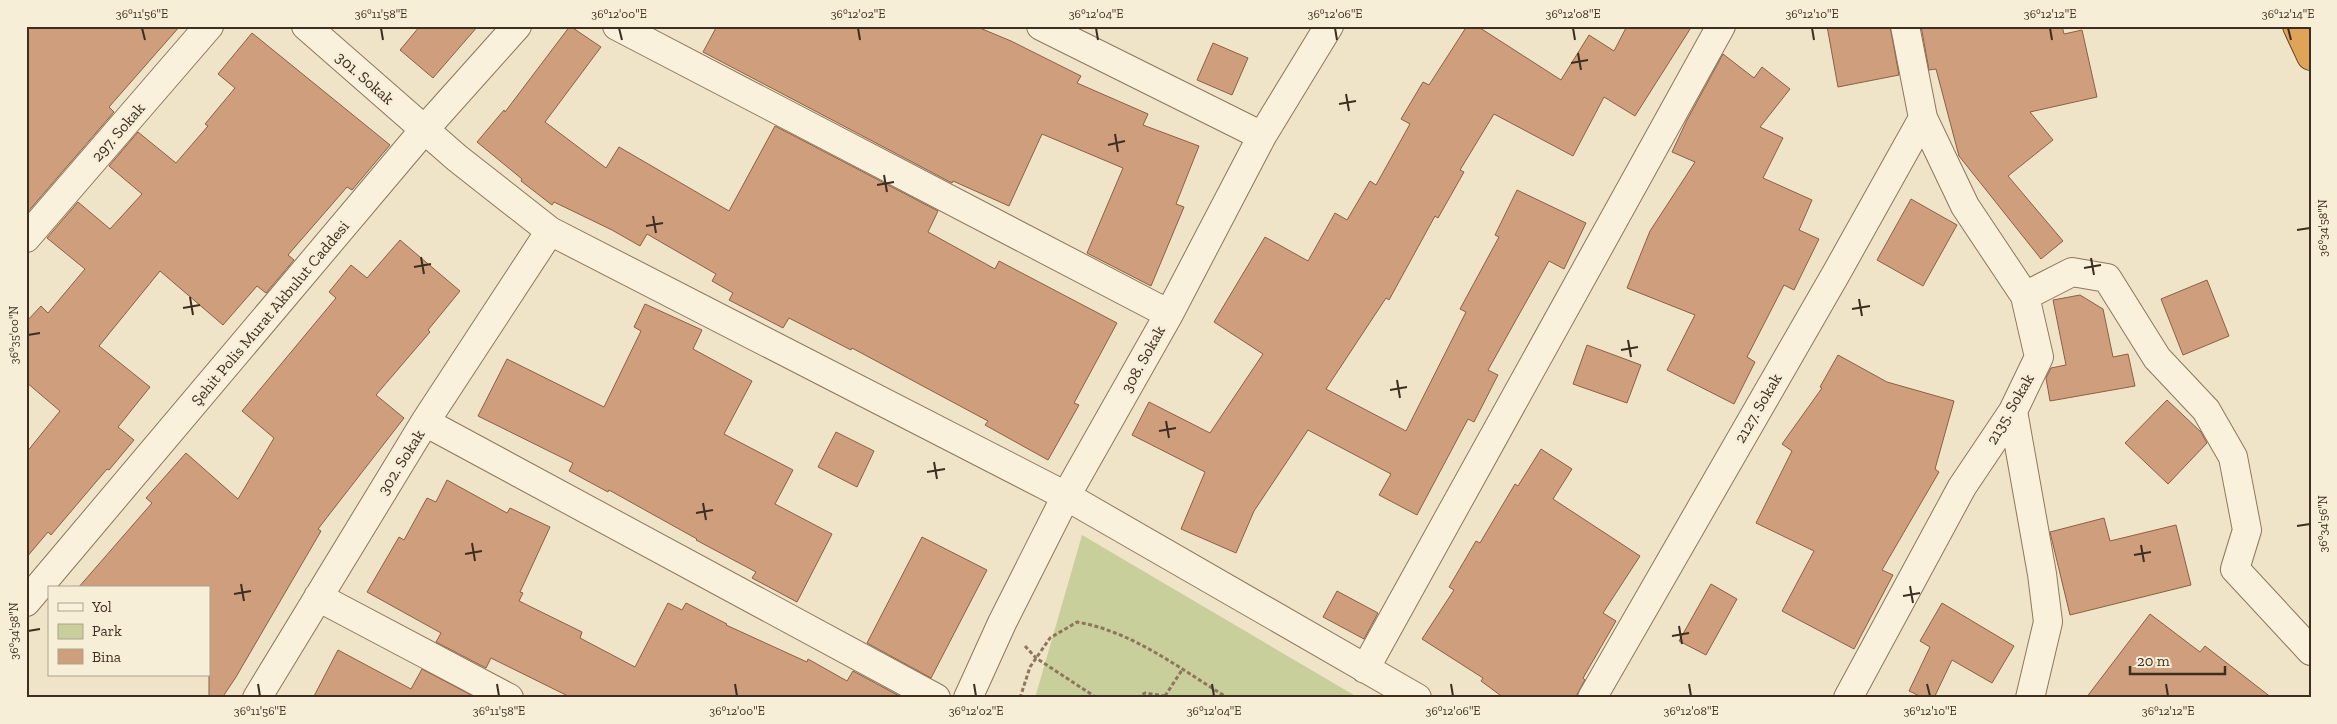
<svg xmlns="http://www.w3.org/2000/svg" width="2337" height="724" viewBox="0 0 2337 724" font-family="'Zilla Slab',serif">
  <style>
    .green { fill: #c9cf9b }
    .building { fill: #cf9f7d; stroke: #8d5f41 }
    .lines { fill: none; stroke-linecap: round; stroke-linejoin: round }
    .minor-casing { stroke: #8d765c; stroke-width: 30 }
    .highway-casing { stroke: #5b4430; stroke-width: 30 }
    .path { stroke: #8d765c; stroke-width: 3; stroke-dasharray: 4 2.5; stroke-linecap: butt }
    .minor { stroke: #faf1dc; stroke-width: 28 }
    .highway { stroke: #e0a458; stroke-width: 28 }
    .ticks { fill: none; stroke: #3d2e20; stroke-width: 2 }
    .labels { text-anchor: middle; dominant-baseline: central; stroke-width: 5; stroke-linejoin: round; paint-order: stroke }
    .street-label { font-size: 16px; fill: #3d2e20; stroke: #f7eed8 }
    .neatline { fill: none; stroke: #3d2e20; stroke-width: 2 }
    .ticks-label { font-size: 12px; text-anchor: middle; fill: #3d2e20 }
  </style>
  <rect width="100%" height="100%" fill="#f0e4c8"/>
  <path class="green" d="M 1082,535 L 1359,698 L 1035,698 Z"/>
  <path class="building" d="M 26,26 L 180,26 L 109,107 L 114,112 L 26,214 Z
    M 420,26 L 478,26 L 433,78 L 400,50 Z
    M 570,26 L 601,47 L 545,122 L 606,168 L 619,147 L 729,211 L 775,126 L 938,211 L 928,232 L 995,269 L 999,261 L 1117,323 L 1074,403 L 1079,405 L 1048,460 L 985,425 L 988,421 L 852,348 L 851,350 L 789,318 L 783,328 L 729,300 L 733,293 L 712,281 L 716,274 L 647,234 L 640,246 L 612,230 L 554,202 L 552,205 L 521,181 L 522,179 L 477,142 L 504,110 L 505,112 Z
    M 717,26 L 975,26 L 1011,41 L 1081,76 L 1077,83 L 1148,114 L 1143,125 L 1199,146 L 1176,204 L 1184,207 L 1151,286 L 1087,253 L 1123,168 L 1042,134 L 1009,206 L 953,181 L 952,183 L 703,52 Z
    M 1467,26 L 1477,26 L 1561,80 L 1589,35 L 1614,51 L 1627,26 L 1692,26 L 1635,116 L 1604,97 L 1573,156 L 1494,114 L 1460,170 L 1464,172 L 1438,218 L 1435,216 L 1389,300 L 1386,298 L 1326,389 L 1406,431 L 1466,312 L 1460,309 L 1499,237 L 1495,235 L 1517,190 L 1586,223 L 1564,269 L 1549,261 L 1488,370 L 1498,375 L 1474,422 L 1468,419 L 1417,515 L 1379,495 L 1391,474 L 1308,430 L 1254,511 L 1236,553 L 1181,529 L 1205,472 L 1132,435 L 1149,402 L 1210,433 L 1263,354 L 1214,322 L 1265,237 L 1308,261 L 1335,213 L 1347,220 L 1370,181 L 1376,185 L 1410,124 L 1401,119 L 1423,82 L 1429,85 Z
    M 1827,26 L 1890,26 L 1899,75 L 1838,87 Z
    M 1921,26 L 2062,26 L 2064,34 L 2082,30 L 2097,97 L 2030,112 L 2053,140 L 2008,176 L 2063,241 L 2041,259 L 1959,156 L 1936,69 L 1929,70 Z
    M 252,33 L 390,145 L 352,190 L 347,187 L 288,255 L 294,260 L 266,293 L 257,286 L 223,325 L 160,271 L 99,346 L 150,387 L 118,427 L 134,440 L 109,470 L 107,469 L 51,535 L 48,532 L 26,558 L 26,453 L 60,411 L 26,382 L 26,322 L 41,306 L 48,313 L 85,269 L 47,238 L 78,202 L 110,229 L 142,194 L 109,166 L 138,132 L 176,163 L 208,126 L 205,124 L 235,88 L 218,74 Z
    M 1213,43 L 1248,58 L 1232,95 L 1197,80 Z
    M 1723,54 L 1754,78 L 1762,67 L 1790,89 L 1760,127 L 1783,138 L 1763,178 L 1812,200 L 1799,230 L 1819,239 L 1794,290 L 1784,285 L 1747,357 L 1755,362 L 1734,404 L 1667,370 L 1695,315 L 1627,288 L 1650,231 L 1695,162 L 1672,152 L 1687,120 Z
    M 1911,199 L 1957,225 L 1923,286 L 1877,260 Z
    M 400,240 L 460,291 L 428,330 L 430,332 L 376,395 L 404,418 L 318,529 L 321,531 L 236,677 L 222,698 L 209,698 L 209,588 L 78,588 L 152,503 L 146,498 L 186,453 L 238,499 L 274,438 L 242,411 L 336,298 L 329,292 L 351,265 L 367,278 Z
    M 2207,280 L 2229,336 L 2183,355 L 2161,299 Z
    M 2080,295 L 2103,309 L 2113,357 L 2128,354 L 2135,386 L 2050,401 L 2046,378 L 2051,368 L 2066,365 L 2053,300 Z
    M 645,304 L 702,330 L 693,349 L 752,381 L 724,434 L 793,470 L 775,504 L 832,534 L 797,602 L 752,578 L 756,572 L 696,540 L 697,539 L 609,490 L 608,492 L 569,471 L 573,463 L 478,416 L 507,359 L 604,407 L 641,331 L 634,327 Z
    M 1587,345 L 1641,365 L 1627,403 L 1573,384 Z
    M 1838,355 L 1887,382 L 1954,401 L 1935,469 L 1939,472 L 1882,570 L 1893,575 L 1854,649 L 1782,611 L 1814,551 L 1756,523 L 1792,451 L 1782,444 L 1822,388 L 1820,387 Z
    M 2167,400 L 2201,432 L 2207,443 L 2168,484 L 2125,443 Z
    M 836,432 L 874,451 L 857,487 L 818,467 Z
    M 1541,449 L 1572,469 L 1553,499 L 1640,556 L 1603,613 L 1616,621 L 1583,678 L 1585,680 L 1575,698 L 1504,698 L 1481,681 L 1483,678 L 1422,639 L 1454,590 L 1449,587 L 1476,541 L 1480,543 L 1515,484 L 1518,486 Z
    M 447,480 L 507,513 L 510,508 L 550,527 L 520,592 L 523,593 L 519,601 L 582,632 L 580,638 L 635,667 L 668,603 L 682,610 L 686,603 L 727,624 L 726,625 L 807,662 L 808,659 L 847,681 L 853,671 L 903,698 L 572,698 L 491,658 L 486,668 L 436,642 L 441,633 L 367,592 L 399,537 L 404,540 L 427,498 L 436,502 Z
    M 2104,518 L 2110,541 L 2176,525 L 2191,585 L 2070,615 L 2050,532 Z
    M 922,537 L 987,570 L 931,678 L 867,643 Z
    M 1711,584 L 1737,599 L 1706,655 L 1679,641 Z
    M 1337,591 L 1378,613 L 1364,639 L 1323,617 Z
    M 1942,603 L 2014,646 L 1992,683 L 1952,660 L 1934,698 L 1924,698 L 1909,691 L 1930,647 L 1920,641 Z
    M 2150,614 L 2200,652 L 2205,646 L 2272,698 L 2086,698 Z
    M 338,650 L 411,689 L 422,669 L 471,695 L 469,698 L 313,698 Z"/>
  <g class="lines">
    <g class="minor-casing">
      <path id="minor" d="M 306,26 L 457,158 L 550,231 L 1066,496 L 1417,698
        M 617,26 L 1169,314
        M 1041,26 L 1262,136
        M 26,238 L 209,26
        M 2025,296 L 2072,272 L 2107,278 L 2157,358 L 2206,410 L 2233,457 L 2247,530 L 2235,569 L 2311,651
        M 2013,411 L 2042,574 L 2048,622 L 2030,698
        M 425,422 L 936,698
        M 318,597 L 509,698
        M 26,602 L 424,130 L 517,26
        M 1365,669 L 1721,26
        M 257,698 L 425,422 L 550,231
        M 968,698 L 1002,623 L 1066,496 L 1169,314 L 1262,136 L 1329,26
        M 1592,698 L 1837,272 L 1923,118
        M 1848,698 L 1962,487 L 2013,411 L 2039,357 L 2025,296 L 1965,206 L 1923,118 L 1905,26"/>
    </g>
    <g class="highway-casing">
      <path id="highway" d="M 2297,26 L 2311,56"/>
    </g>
    <path class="path" d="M 1025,646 L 1036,658 L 1097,698
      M 1165,696 L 1182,670
      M 1020,698 L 1030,667 L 1050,638 L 1077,622 C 1134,632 1180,669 1228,698
      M 1137,698 L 1145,693 L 1165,696 L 1167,698"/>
    <use href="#minor" class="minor"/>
    <use href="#highway" class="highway"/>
  </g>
  <path class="ticks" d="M 142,28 L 145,40M 381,28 L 383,40M 619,28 L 622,40M 858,28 L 860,40M 1096,28 L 1098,40M 1335,28 L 1337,40M 1573,28 L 1575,40M 1812,28 L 1814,40M 2050,28 L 2052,40M 2288,28 L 2291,40M 1578,53 L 1581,70M 1571,63 L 1588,60M 1346,94 L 1349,111M 1339,104 L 1356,101M 1115,134 L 1118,152M 1108,145 L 1125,141M 884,175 L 887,192M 877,185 L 894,182M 653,216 L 656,233M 646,226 L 663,223M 2297,230 L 2310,228M 421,257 L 424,274M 2091,258 L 2094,275M 414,267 L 431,264M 2084,268 L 2101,265M 190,297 L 193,315M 1859,299 L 1862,316M 183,308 L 200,305M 1852,309 L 1870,306M 28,335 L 40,333M 1628,340 L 1631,357M 1621,350 L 1638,347M 1397,380 L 1400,398M 1390,390 L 1407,387M 1166,421 L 1169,438M 1159,431 L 1176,428M 934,462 L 937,479M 927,472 L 945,469M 703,503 L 706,520M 696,513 L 713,510M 2297,526 L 2310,524M 472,543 L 475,561M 2141,545 L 2144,562M 465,554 L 482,551M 2134,555 L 2151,552M 241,584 L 244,601M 1910,586 L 1913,603M 234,594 L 251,591M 1903,596 L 1920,593M 1679,626 L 1682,644M 28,631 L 40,629M 1672,636 L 1689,633M 258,684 L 260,696M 497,684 L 499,696M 735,684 L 737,696M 974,684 L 976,696M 1212,684 L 1214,696M 1451,684 L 1453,696M 1689,684 L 1691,696M 1927,684 L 1930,696M 2166,684 L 2168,696"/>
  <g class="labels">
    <g class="street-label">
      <text transform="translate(365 78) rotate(41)">301. Sokak</text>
      <text transform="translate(118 132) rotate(-49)">297. Sokak</text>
      <text transform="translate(270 313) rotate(-50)">Şehit Polis Murat Akbulut Caddesi</text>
      <text transform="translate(1143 359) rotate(-61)">308. Sokak</text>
      <text transform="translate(1758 408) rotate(-60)">2127. Sokak</text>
      <text transform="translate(2010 409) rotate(-60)">2135. Sokak</text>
      <text transform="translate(401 462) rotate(-58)">302. Sokak</text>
    </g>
  </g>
  <rect width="2337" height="724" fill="none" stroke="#f7eed8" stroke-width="55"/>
  <rect x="48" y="586" width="162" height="90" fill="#f7eed8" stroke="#ada18e"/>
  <rect x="58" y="603" width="25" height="8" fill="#faf1dc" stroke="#ada18e"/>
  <text x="92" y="612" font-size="15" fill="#3d2e20">Yol</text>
  <rect x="58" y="624" width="25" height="15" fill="#c9cf9b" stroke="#ada18e"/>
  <text x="92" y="636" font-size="15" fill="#3d2e20">Park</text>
  <rect x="58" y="649" width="25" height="15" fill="#cf9f7d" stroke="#ada18e"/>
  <text x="92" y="662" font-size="15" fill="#3d2e20">Bina</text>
  <path d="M2130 666v8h95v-8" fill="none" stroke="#3d2e20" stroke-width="2.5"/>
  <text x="2137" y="666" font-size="15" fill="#3d2e20" stroke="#f7eed8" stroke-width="4" paint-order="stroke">20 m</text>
  <rect x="28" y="28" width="2282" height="668" class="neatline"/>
  <g class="ticks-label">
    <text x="142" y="18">36°11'56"E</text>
    <text x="381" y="18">36°11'58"E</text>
    <text x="619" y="18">36°12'00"E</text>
    <text x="858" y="18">36°12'02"E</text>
    <text x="1096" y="18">36°12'04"E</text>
    <text x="1335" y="18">36°12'06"E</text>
    <text x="1573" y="18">36°12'08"E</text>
    <text x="1812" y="18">36°12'10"E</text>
    <text x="2050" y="18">36°12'12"E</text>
    <text x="2288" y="18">36°12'14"E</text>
    <text transform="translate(2323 228) rotate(-90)" y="4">36°34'58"N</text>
    <text transform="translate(14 335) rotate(-90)" y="4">36°35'00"N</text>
    <text transform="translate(2323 524) rotate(-90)" y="4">36°34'56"N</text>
    <text transform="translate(14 631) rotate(-90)" y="4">36°34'58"N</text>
    <text x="260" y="715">36°11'56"E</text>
    <text x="499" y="715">36°11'58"E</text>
    <text x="737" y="715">36°12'00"E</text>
    <text x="976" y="715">36°12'02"E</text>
    <text x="1214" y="715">36°12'04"E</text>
    <text x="1453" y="715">36°12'06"E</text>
    <text x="1691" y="715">36°12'08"E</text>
    <text x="1930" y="715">36°12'10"E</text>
    <text x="2168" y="715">36°12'12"E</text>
  </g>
</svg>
